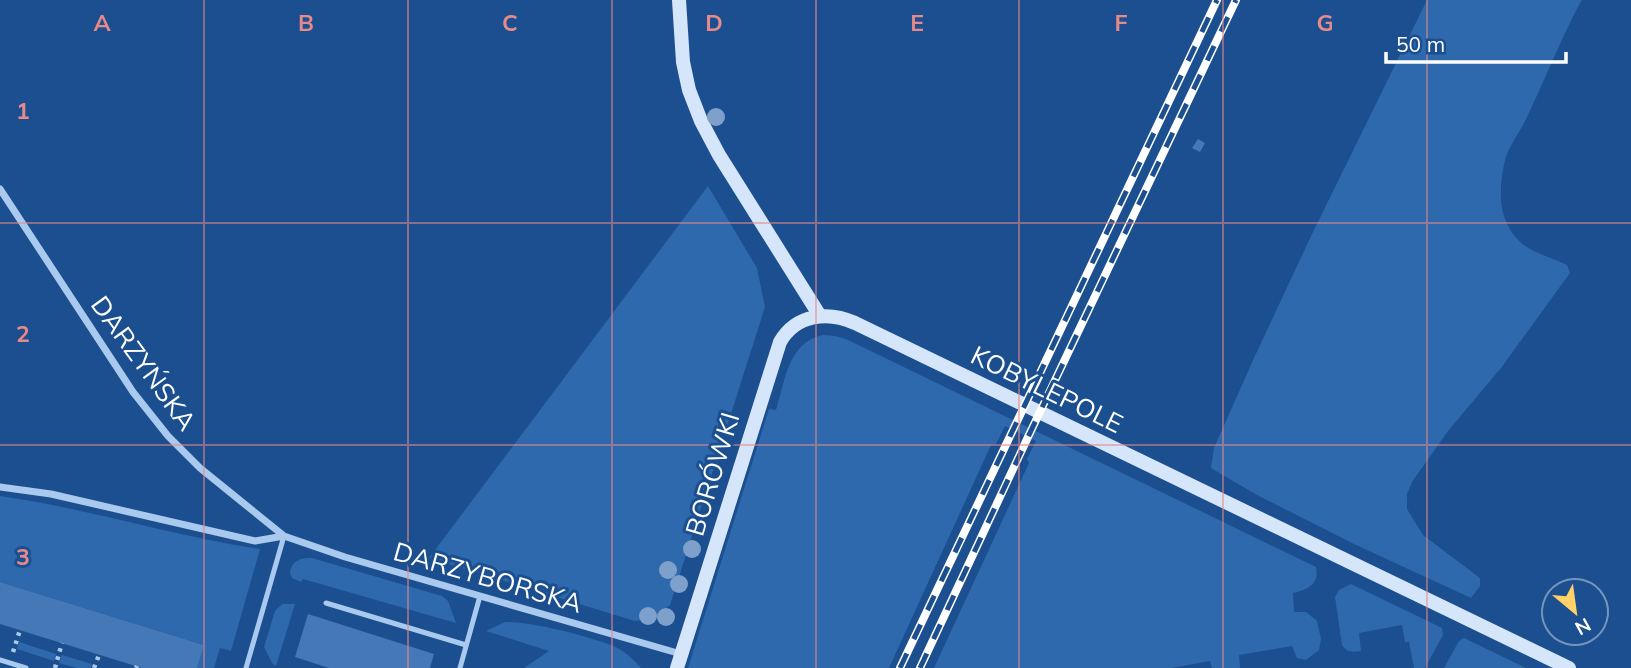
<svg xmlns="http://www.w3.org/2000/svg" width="1631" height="668" viewBox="0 0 1631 668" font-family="Mulish,sans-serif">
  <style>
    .green { fill: #2e69ad }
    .building { fill: #4478b7 }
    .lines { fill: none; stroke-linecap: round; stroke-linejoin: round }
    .path { stroke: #a9c9ee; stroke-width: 4.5; stroke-dasharray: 3.5 5; stroke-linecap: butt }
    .lane { stroke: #a9c9ee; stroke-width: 5 }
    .street { stroke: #a9c9ee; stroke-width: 7 }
    .secondary { stroke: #d6e6fa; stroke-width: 14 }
    .rail-casing { stroke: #fff; stroke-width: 8 }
    .rail { stroke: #1b4f8f; stroke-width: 5; stroke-dasharray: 16; stroke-linecap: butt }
    .tree { fill: #7ea0ca }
    .grid { fill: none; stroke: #e88989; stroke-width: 2; stroke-opacity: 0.55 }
    .labels { text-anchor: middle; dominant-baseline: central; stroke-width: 6; stroke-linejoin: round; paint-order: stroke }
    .street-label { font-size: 26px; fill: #fff; stroke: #1b4f8f }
    .grid-label { font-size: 23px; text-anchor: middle; font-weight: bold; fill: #e88989; stroke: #1b4f8f; stroke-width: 6; stroke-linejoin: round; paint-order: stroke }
  </style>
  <rect width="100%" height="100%" fill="#1b4f8f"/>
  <path class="green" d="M 1427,0 L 1582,0 C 1576,9 1572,19 1567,29 C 1553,58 1541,88 1527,117 C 1521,131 1509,145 1505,160 C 1501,178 1498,201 1505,219 C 1518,251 1539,252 1567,265 L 1570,273 L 1501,368 L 1448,431 L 1412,482 L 1407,494 L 1407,509 L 1423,535 L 1480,578 L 1480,586 L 1471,598 L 1354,544 L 1257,495 L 1211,468 L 1214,448 L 1254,358 L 1312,234 Z
    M 708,186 L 757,268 L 765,307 L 670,605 L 654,618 L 635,621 L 429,558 Z
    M 823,335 L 835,336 L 846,339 L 1316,567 C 1320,584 1307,590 1293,593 L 1294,612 L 1306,612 L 1317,621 L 1321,639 L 1319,650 L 1306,660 L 1297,658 L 1292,646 L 1239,655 L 1240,668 L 1212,668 L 1210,661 L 1172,668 L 934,668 L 1029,463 L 1027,459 L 1036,441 L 1005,426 L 996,444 L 991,445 L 889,668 L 688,668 L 769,409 L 776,410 C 785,381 788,342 823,335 Z
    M 0,496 C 87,508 172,536 260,549 L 231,651 L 220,648 L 214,668 L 197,668 L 204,645 L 0,582 Z
    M 312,558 L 442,596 L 448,601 L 456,623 L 303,579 L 301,582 L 292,578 L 290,573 C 292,560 300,558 312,558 Z
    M 1351,584 L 1442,628 L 1443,635 L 1425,668 L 1414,668 L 1409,642 L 1405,642 L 1402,625 L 1359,633 L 1361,651 C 1353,652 1347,653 1342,645 L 1335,597 L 1339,590 Z
    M 282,604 L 295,604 L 276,666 L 272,663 L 264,647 L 275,611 Z
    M 505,622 C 531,621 587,636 611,645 C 623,650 633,658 641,668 L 524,668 L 549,651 L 486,631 Z
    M 1464,638 L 1526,668 L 1444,668 L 1459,641 Z
    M 19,642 L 56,654 L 54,661 L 17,649 Z
    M 62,655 L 92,664 L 91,668 L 77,668 L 59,663 Z"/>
  <path class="building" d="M 1198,139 L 1205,143 L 1200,152 L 1192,148 Z
    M 0,582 L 204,645 L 197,668 L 142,668 L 0,624 Z
    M 308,614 L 434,654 L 430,668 L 329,668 L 295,657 Z"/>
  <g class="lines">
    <path class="path" d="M 13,652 L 20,630
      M 55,668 L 62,643
      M 94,668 L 99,655
      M 136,668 L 137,666"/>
    <path class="lane" d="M 326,603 L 466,645
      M 0,660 L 26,668
      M 246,668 L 284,536
      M 460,668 L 480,596"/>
    <path class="street" d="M 0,189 L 133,392 L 168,436 L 200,468 L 284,536
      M 0,487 L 51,494 L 255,541 L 284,536 L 345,557 L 681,654"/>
    <path class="secondary" d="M 679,0 L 683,62 L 689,90 L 701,121 L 719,155 L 820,316
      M 677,668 L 780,342 C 796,314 828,311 855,323 L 1569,668"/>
    <g class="rail-casing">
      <path id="rail" d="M 900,668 L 1217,0
        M 920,668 L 1028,437 L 1236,0"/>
    </g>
    <use href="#rail" class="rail"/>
  </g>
  <g class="tree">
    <circle cx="716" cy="117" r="9"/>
    <circle cx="692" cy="549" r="9"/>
    <circle cx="668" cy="570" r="9"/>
    <circle cx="679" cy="584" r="9"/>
    <circle cx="648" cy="616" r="9"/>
    <circle cx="666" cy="617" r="9"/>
  </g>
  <path class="grid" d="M 204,0 L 204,668M 408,0 L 408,668M 612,0 L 612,668M 816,0 L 816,668M 1019,0 L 1019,668M 1223,0 L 1223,668M 1427,0 L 1427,668M 0,223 L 1631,223M 0,445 L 1631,445"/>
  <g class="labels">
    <g class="street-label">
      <text transform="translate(144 363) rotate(54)">DARZYŃSKA</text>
      <text transform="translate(1047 389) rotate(26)">KOBYLEPOLE</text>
      <text transform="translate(712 474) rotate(-73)">BORÓWKI</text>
      <text transform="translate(488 577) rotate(16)">DARZYBORSKA</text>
    </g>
  </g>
  <g class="grid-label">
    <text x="102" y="31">A</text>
    <text x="306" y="31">B</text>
    <text x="510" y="31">C</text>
    <text x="714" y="31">D</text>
    <text x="917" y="31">E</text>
    <text x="1121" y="31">F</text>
    <text x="1325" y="31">G</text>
    <text x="23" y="119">1</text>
    <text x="23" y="342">2</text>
    <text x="23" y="565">3</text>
  </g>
  <g transform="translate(1575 612) rotate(151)"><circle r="33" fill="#1b4f8f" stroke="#7695bc" stroke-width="2"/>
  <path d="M0-5L12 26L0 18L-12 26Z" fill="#ffd166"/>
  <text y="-10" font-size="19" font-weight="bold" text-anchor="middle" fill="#ffffff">N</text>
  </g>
  <path d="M1386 52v10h180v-10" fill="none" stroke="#ffffff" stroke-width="3.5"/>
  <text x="1396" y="52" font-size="21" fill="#ffffff" stroke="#1b4f8f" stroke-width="5" paint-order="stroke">50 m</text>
</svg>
